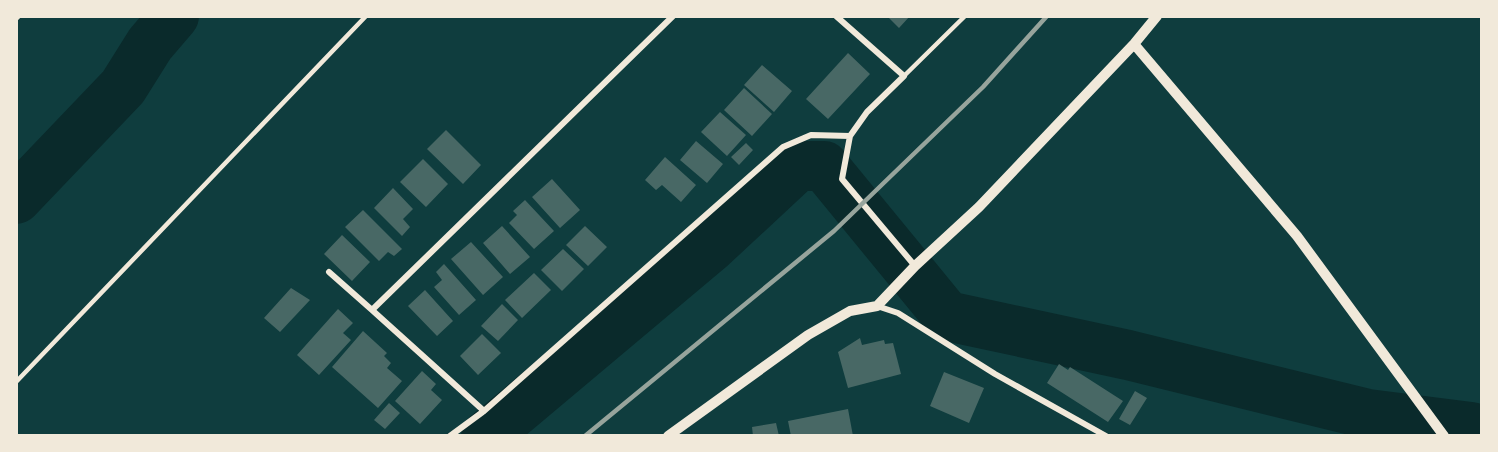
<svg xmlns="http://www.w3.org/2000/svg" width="1498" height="452" viewBox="0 0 1498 452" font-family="Commissioner,sans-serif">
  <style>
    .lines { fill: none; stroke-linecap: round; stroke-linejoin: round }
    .river { stroke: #0a2a2b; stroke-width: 50 }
    .building { fill: #486865 }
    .service { stroke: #f1e9da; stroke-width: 4.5 }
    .minor { stroke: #f1e9da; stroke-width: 6 }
    .tertiary { stroke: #f1e9da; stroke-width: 10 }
    .rail { stroke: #97a49c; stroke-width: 4.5 }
  </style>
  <rect width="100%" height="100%" fill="#0f3d3e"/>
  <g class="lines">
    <path class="river" d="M 16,199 L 123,87 L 150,44 L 174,16
      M 486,436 L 712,246 L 798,166 L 824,166 L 947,316 L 1128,355 L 1368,414 L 1471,427 L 1478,436"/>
  </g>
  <path class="building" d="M 887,16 L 910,16 L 899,28 Z
    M 848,53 L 870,74 L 828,119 L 806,99 Z
    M 762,65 L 792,91 L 774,112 L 744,85 Z
    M 744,88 L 772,114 L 752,136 L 724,110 Z
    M 720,112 L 746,135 L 727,156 L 701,132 Z
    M 446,130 L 481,165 L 463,184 L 427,149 Z
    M 696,141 L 723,164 L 707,183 L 680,160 Z
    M 746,143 L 753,150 L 739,165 L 731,157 Z
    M 665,157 L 696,185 L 681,202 L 662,185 L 656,190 L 645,180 Z
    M 423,159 L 448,184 L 426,207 L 400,182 Z
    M 552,179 L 580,210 L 560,228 L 532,197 Z
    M 393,188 L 413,209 L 403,219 L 410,227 L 402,236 L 374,208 Z
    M 525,200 L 554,231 L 534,249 L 509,223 L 517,215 L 513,211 Z
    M 363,210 L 402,249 L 394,256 L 388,252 L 379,261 L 345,227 Z
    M 502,226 L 530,257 L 510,274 L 483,243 Z
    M 585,226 L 607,247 L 588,266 L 566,245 Z
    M 342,235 L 370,262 L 352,281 L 324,254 Z
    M 471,242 L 503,277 L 483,295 L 451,259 Z
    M 563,249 L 584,269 L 562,291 L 541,270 Z
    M 444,264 L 476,300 L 459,315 L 434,287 L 442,280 L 436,272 Z
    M 534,273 L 551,290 L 522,318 L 505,300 Z
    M 291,288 L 310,300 L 280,332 L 264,318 Z
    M 425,290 L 453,321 L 437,336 L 408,306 Z
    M 502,304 L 518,320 L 498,341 L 481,326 Z
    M 338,309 L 353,323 L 343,333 L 351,340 L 319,375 L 297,355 Z
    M 363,331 L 387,353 L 384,356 L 391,363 L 387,368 L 402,381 L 378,408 L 332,367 Z
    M 482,334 L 501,353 L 478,375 L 460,356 Z
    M 860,338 L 862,345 L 884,340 L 885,344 L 893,343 L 901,374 L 848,388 L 838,352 Z
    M 1059,364 L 1068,370 L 1070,367 L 1123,401 L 1108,422 L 1047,383 Z
    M 422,371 L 436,384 L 431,390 L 442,400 L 420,424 L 395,401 Z
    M 944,372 L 984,388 L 969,423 L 930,406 Z
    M 1135,391 L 1147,398 L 1130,425 L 1119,419 Z
    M 389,403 L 400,413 L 385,429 L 374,420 Z
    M 848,409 L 853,436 L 791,436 L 788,421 Z
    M 776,423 L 779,436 L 753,436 L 752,427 Z"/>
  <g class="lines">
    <path class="service" d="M 904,76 L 965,16
      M 16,382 L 366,16"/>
    <path class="minor" d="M 836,16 L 904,76 L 867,112 L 850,136 L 842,179 L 915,266
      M 16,18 L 18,16
      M 329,272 L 372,310
      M 877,306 L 898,313 L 995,374 L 1106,436
      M 484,411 L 372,310 L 673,16
      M 450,436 L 484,411 L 783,147 L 811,135 L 850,136"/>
    <path class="tertiary" d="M 1134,44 L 1297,236 L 1444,436
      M 668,436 L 808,335 L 850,311 L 877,306 L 915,266 L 979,207 L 1134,44 L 1157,16"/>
    <path class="rail" d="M 585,436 L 834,231 L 983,87 L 1047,16"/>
  </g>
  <rect width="1498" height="452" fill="none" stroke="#f1e9da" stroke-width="36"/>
</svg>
